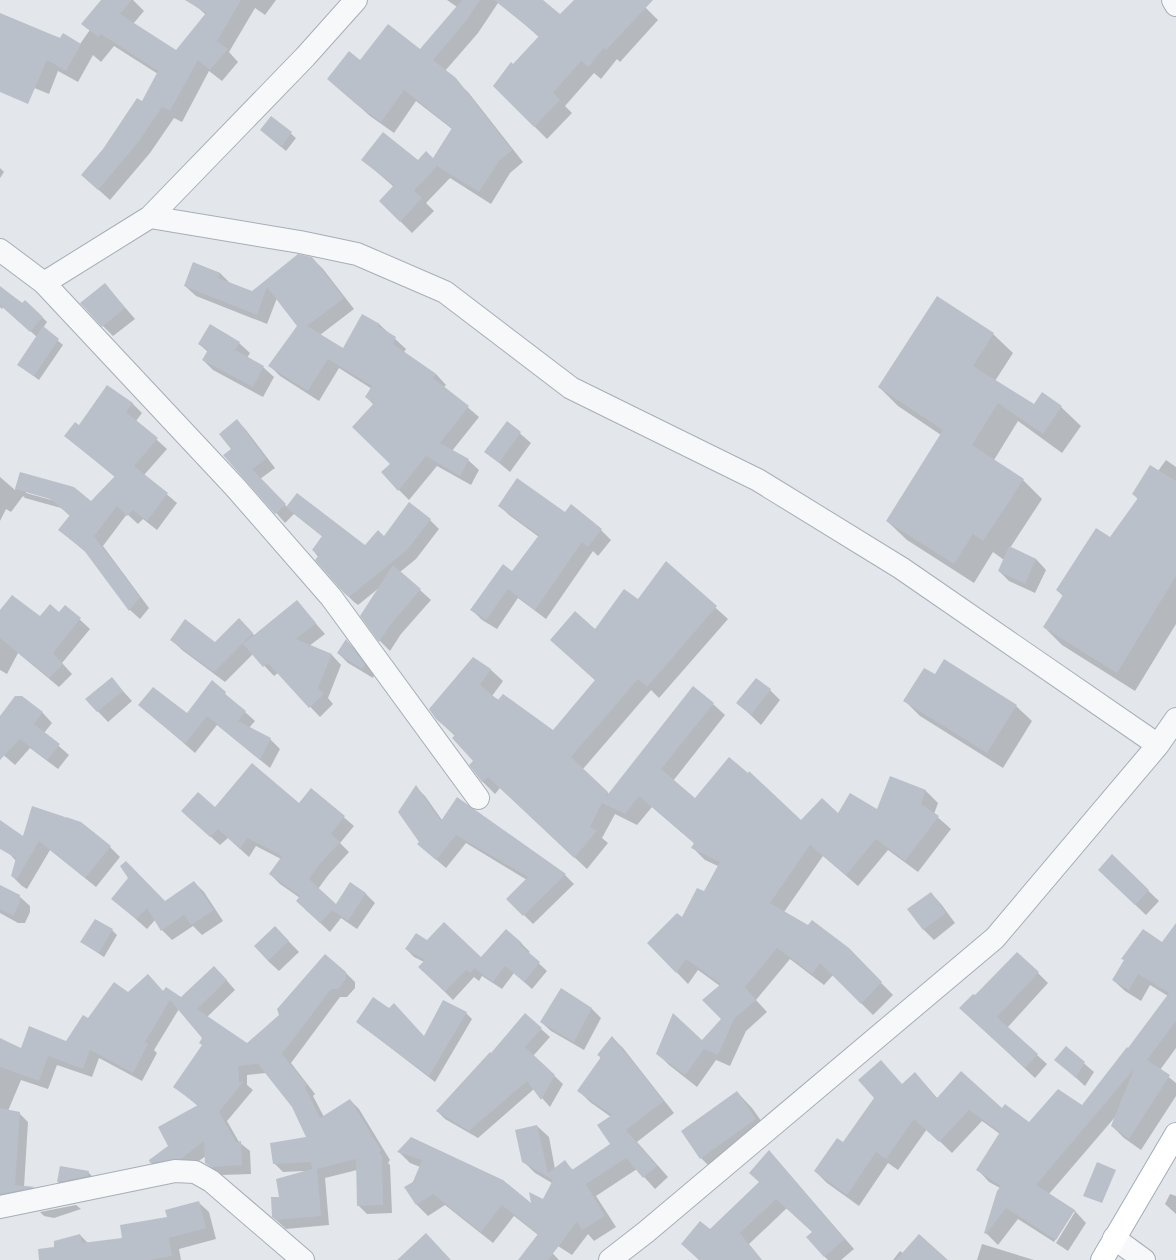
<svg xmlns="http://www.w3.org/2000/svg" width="1176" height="1260" viewBox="0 0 1176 1260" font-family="'Source Sans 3',sans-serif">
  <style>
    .shadow { fill: #0003; fill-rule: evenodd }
    .building { fill: #bac0ca }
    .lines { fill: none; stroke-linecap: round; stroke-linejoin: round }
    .minor-casing { stroke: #a7aeb7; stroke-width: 24 }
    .major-casing { stroke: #a2acb9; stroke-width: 24 }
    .minor { stroke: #f6f8fa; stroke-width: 22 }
    .major { stroke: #fff; stroke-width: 22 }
  </style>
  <rect width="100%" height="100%" fill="#e3e7ec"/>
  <path class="shadow" d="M 111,0 L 133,0 L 144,11 L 133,24 L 176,52 L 206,15 L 195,5 L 198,0 L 276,0 L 265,15 L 255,8 L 229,52 L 238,62 L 222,81 L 209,71 L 182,122 L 174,118 L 150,153 L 110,200 L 82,175 L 142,103 L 158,74 L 114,46 L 101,62 L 93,55 L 78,82 L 58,71 L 49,94 L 0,74 L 0,20 L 80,44 Z
    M 447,0 L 500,0 L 478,33 L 445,71 L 468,92 L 523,162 L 510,173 L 491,204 L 450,178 L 426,203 L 434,211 L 412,233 L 392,213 L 394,187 L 363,160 L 418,161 L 433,159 L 452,129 L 416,101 L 394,133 L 370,116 L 341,90 L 360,61 L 420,51 L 457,7 Z
    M 510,0 L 541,0 L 560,15 L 575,0 L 648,0 L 644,6 L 658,20 L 620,62 L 617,59 L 601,79 L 594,73 L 565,106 L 572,113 L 547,139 L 494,86 L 539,37 L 505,7 Z
    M 271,117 L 296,138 L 286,151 L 261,130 Z
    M 0,168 L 4,172 L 0,178 Z
    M 312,258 L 323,269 L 354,309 L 320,335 L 343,349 L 379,324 L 406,349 L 404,352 L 436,374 L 446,385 L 444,387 L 479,417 L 452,451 L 468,460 L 479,470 L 471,485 L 437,466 L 409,500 L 399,490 L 374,405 L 366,397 L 372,389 L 339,368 L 319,401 L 280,376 L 270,366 L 299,326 L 277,298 L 267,324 L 196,296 L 185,286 L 194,263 L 220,273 L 230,283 L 252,292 Z
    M 105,284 L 135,319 L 113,336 L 103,326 Z
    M 0,287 L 43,318 L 47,322 L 43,328 L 63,345 L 39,380 L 18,365 L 37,337 L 3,307 L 2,309 L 0,307 Z
    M 993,334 L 1013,353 L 995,381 L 1034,406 L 1061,407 L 1081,426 L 1062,453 L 1018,421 L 994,460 L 1023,480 L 1042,499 L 1010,548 L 1036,559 L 1046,570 L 1035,593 L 1009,581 L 999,571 L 1004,560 L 993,552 L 974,583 L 907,540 L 887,521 L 941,435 L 898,406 L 879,387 Z
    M 239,343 L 250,353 L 247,358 L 263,367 L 274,377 L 263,397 L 213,370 L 203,360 L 208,352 L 199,344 Z
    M 132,403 L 142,413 L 136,421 L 167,449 L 144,475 L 177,503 L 157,530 L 143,519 L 138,524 L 127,514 L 103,546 L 149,608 L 140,619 L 130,610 L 88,554 L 59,530 L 70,516 L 61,508 L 25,498 L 23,496 L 11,512 L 6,509 L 0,521 L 0,477 L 15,490 L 20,473 L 91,502 L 115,477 L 65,436 L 79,426 ZM 26,491 L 55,500 L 55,501 L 26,493 Z
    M 237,420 L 246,430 L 275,468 L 260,479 L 287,507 L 365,546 L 430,520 L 439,529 L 416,559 L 400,572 L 431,600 L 401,634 L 390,651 L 380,641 L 362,616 L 379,588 L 358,605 L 354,602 L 345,593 L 313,550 L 323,537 L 294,514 L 285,523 L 225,455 L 232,449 Z
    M 507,422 L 531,443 L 510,472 L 486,452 Z
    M 1166,460 L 1176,467 L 1176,624 L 1135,691 L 1062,645 L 1044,627 L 1063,596 L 1057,590 L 1110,538 L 1138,499 L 1133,494 L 1158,471 Z
    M 499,505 L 565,513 L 601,530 L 611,540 L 598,556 L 593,551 L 546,619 L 518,598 L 497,629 L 482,620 L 472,610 L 512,572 L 539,537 L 509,515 Z
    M 666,563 L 728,619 L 659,698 L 651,690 L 583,769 L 609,794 L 713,704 L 725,715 L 673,781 L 695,800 L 801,822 L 877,810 L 891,778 L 926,791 L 938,803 L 934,814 L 951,829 L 918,872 L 888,850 L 858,886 L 823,856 L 784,912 L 848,949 L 893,995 L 873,1015 L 833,975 L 824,985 L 790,959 L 756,1000 L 767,1012 L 746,1031 L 730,1066 L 716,1060 L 697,1087 L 669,1065 L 657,1053 L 702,1041 L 723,1019 L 720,986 L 698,970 L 688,984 L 648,943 L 682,918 L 704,893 L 718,866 L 705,860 L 693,848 L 695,844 L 652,807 L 637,825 L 615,814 L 602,838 L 608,843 L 587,869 L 500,788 L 495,794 L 483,782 L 471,765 L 475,761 L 455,736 L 436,718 L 474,658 L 491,670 L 503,681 L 492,696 L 553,732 L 596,681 L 551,640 L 596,630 L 638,600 Z
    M 297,602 L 325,634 L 309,646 L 332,655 L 341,665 L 328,698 L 333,704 L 320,717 L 278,673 L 274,676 L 253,654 L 225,682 L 182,650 L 172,640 L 216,643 L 239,619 L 255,636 Z
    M 65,606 L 90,629 L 62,663 L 72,674 L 59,687 L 18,653 L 7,674 L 0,670 L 0,612 L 40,618 L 59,614 Z
    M 346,640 L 356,650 L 374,675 L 373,678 L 348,663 L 338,653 Z
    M 935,675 L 1016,706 L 1032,721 L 1003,768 L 920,716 L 905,701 Z
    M 112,679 L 132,701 L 108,722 L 87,700 Z
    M 212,682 L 255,721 L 249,728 L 270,739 L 280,749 L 270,768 L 217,725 L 195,753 L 140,705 L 187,714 Z
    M 770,690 L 780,700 L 761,725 L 738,703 Z
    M 42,712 L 52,723 L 44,733 L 69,755 L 58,769 L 30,748 L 15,765 L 0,752 L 0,718 Z
    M 416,787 L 425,796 L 442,820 L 457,799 L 565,875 L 574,884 L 533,924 L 508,899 L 527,880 L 466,843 L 446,868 L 418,844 L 420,842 Z
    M 311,789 L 354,826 L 340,843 L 349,852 L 329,874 L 318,889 L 336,905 L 351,884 L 366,894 L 375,903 L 357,929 L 341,918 L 330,932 L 306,910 L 300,898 L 280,884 L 270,874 L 281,859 L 256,846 L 249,857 L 228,838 L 220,845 L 192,820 L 215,808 L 299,804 Z
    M 64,818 L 110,847 L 120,857 L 96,887 L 50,850 L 27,889 L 22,886 L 12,876 L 16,861 L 8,852 L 24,838 Z
    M 1112,856 L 1159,901 L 1146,915 L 1109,880 Z
    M 194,882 L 204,892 L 223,921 L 202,935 L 193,926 L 172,940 L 162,930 L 155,920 L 147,929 L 112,898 L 165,902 Z
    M 0,886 L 19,896 L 30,906 L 30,912 L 25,923 L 18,923 L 0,913 Z
    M 931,893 L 941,904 L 955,923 L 934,940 L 923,929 Z
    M 1176,925 L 1176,1048 L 1160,1070 L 1176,1083 L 1176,1096 L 1141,1150 L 1124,1138 L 1112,1126 L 1116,1116 L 1049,1194 L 1075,1211 L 1086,1223 L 1068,1251 L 1056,1243 L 1075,1212 L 1073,1212 L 1054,1242 L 1018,1219 L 998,1245 L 985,1232 L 1000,1188 L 989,1182 L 978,1170 L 1000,1134 L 982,1121 L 952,1153 L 927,1129 L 898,1170 L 888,1163 L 859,1206 L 827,1183 L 815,1171 L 915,1074 L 938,1099 L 1002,1110 L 1030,1124 L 1082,1106 L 1128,1049 L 1168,996 L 1150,985 L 1141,1001 L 1125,991 L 1113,980 L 1162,944 Z
    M 275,927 L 299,952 L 279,971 L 268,961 Z
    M 112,930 L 117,935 L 104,957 L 81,942 Z
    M 427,941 L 481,958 L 521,943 L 530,952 L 528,953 L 547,971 L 532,989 L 514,973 L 502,989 L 482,976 L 479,981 L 474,977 L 453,1000 L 420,967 L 424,962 L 414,957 L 406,949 Z
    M 346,973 L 355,982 L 355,988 L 347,997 L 340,997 L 291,1063 L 315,1094 L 313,1096 L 324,1117 L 350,1100 L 359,1109 L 390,1160 L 388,1163 L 390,1165 L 392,1213 L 367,1214 L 358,1205 L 357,1170 L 325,1178 L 329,1225 L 286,1229 L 273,1217 L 280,1198 L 304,1171 L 283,1172 L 274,1163 L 308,1138 L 293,1107 L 266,1073 L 247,1075 L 247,1085 L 253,1090 L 227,1121 L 239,1142 L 250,1151 L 251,1174 L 221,1175 L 206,1163 L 206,1156 L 190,1167 L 160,1172 L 151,1163 L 170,1146 L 198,1106 L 175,1087 L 203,1046 L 203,1038 L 179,1009 L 154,1050 L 157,1053 L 142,1081 L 99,1058 L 92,1077 L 57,1065 L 48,1089 L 21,1080 L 8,1111 L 19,1113 L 28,1122 L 24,1187 L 35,1188 L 44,1196 L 0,1209 L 0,1055 L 67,1042 L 88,1019 L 128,994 L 163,992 L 181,999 L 223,976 L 235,990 L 207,1017 L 247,1044 Z
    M 1038,973 L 1048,983 L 1007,1028 L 1047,1064 L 1035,1078 L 971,1018 L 975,997 Z
    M 561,990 L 592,1009 L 601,1018 L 584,1050 L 551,1031 L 541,1022 Z
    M 466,1013 L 472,1019 L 435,1082 L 357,1022 L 424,1037 Z
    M 541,1029 L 550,1037 L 533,1056 L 563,1084 L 550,1107 L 534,1089 L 478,1138 L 445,1119 L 437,1111 L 492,1054 Z
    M 612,1037 L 623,1048 L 674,1113 L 637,1142 L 668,1177 L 655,1189 L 637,1169 L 596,1196 L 616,1227 L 594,1241 L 588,1234 L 572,1255 L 558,1246 L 556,1249 L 514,1216 L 493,1243 L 445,1205 L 428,1216 L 417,1205 L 406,1187 L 413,1182 L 420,1167 L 410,1163 L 399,1152 L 412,1139 L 533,1206 L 543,1200 L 552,1183 L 535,1173 L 523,1161 L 537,1126 L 549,1137 L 555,1169 L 565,1162 L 573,1170 L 612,1145 L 611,1117 L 590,1102 L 579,1091 L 601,1058 L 598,1055 Z
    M 1066,1048 L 1094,1072 L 1085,1086 L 1056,1060 Z
    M 737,1092 L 752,1108 L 771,1135 L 716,1173 L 701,1158 Z
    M 770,1152 L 854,1249 L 841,1260 L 828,1260 L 824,1256 L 813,1232 L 787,1208 L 749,1244 L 762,1260 L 699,1260 L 682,1244 L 710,1230 L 760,1183 Z
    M 61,1167 L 88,1172 L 93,1177 L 92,1181 L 63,1187 L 58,1182 Z
    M 1170,1194 L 1176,1196 L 1176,1214 L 1165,1204 Z
    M 198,1202 L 209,1212 L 216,1239 L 179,1249 L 181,1260 L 53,1260 L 80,1235 L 89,1244 L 123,1239 Z
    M 76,1205 L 81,1209 L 54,1218 L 44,1216 L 40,1212 Z
    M 537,1237 L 559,1260 L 519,1260 Z
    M 982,1244 L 1034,1260 L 977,1260 Z
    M 900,1251 L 912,1260 L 893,1260 Z"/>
  <path class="building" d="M 101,0 L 132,0 L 120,14 L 176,50 L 206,13 L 185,0 L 241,0 L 217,41 L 228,49 L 210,70 L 198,60 L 170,111 L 162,107 L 139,141 L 98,190 L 81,175 L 103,149 L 137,98 L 142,101 L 158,71 L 101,34 L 98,37 L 81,24 Z
    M 462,0 L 480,0 L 466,21 L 433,60 L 456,78 L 512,150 L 499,161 L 479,192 L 437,166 L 414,191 L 422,198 L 400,222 L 379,201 L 394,185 L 361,160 L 383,132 L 418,160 L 426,151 L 433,158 L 452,128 L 404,90 L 381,122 L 356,104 L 327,79 L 349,51 L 360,60 L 388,24 L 420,49 Z
    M 494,0 L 543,0 L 560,14 L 574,0 L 653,0 L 606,50 L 604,48 L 588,67 L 581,61 L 553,93 L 560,100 L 534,127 L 493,86 L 511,62 L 513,64 L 539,36 Z
    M 0,13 L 60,38 L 63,33 L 81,44 L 66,71 L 47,60 L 28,104 L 0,92 Z
    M 271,116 L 292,132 L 281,147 L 260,130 Z
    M 298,254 L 312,257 L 344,298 L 307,326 L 343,348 L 362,314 L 380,324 L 378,326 L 396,337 L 393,344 L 436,374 L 433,378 L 469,406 L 440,443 L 469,459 L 460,476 L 426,456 L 398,491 L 381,472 L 390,464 L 352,427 L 374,403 L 365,397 L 372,386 L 328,359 L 308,391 L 268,366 L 297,326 L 267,287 L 257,315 L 184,286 L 193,262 L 220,273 L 218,278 L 252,291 Z
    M 105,283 L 125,308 L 102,327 L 80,303 Z
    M 0,286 L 22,303 L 25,300 L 43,317 L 30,332 L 0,305 Z
    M 937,296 L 994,333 L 973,366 L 1034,404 L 1042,392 L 1062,406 L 1043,434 L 998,403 L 972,445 L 1024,479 L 983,541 L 973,534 L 954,564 L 886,521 L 943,430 L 878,387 Z
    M 210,324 L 240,342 L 235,350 L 264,366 L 253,387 L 202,360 L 208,350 L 198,344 Z
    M 43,326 L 59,339 L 34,376 L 17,365 Z
    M 107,385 L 133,403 L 126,412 L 158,438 L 134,466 L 168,493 L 147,521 L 133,510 L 127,516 L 117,506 L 94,536 L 140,597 L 129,611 L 83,549 L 58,530 L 70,515 L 50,499 L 15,489 L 20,472 L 74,487 L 91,501 L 115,476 L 64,436 L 75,422 L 79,425 Z
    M 237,419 L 266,459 L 252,469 L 286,504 L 275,514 L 223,455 L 231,449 L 219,434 Z
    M 507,421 L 521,432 L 499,463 L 484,452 Z
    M 1150,465 L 1176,481 L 1176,576 L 1117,673 L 1043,627 L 1063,595 L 1056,590 L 1096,528 L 1110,537 L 1138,498 L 1132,494 Z
    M 517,478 L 565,512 L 571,504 L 602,529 L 588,547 L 582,542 L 535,610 L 508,589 L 486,620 L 470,610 L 503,564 L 512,571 L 539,535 L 498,506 Z
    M 297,493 L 365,545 L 378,530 L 384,536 L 409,502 L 431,519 L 407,550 L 349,597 L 344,593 L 315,560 L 319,555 L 312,550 L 322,536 L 286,507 Z
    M 1009,546 L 1036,559 L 1025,584 L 998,571 Z
    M 666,561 L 717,606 L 647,687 L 638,679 L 571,757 L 608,792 L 605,798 L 693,686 L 714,703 L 661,769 L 695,798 L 729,757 L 748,773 L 749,771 L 801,820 L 822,798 L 838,813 L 850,793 L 877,809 L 890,776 L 926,790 L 921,804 L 939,816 L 905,861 L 876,839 L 846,875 L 810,845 L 770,903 L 808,925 L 812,920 L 849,948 L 882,982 L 861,1004 L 820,963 L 812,974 L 777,948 L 745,987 L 756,1000 L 734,1019 L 718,1055 L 704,1049 L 685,1075 L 656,1054 L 673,1013 L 702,1040 L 721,1019 L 702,1000 L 721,984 L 686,959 L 676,973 L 647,943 L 677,913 L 682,917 L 697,888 L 704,891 L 720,862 L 691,848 L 694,843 L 639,796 L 625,814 L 602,803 L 590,827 L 597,831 L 574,858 L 488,777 L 482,782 L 469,765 L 473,761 L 452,738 L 455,735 L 436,719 L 429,709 L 473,657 L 491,669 L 480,685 L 498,700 L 503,694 L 553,730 L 595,680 L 550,640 L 575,611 L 595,629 L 624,589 L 638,599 Z
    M 393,565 L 421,589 L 391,624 L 379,642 L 360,616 Z
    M 12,595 L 40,616 L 50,604 L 59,612 L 65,605 L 81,618 L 53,653 L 63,664 L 49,678 L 0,638 L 0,610 Z
    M 297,600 L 316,623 L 296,639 L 332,654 L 318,688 L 324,694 L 309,708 L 268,663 L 263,667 L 243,644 Z
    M 239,618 L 253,633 L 214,672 L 170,640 L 185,619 L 215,642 Z
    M 346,639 L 365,664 L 362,669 L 337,653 Z
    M 944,659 L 1017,705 L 987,753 L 903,701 L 924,668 L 935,674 Z
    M 112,677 L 123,691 L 97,712 L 85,699 Z
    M 756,678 L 771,689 L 751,715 L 736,703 Z
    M 212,680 L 226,692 L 225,694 L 246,711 L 238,721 L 271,738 L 260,760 L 207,716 L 185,744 L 138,705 L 153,687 L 187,713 Z
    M 15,696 L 22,696 L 43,712 L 34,724 L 60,744 L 47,760 L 20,739 L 0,760 L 0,716 Z
    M 252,763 L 299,803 L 311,788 L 345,816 L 331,834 L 340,842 L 319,865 L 309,879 L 336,904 L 350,882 L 366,893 L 348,921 L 332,910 L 320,923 L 296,901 L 300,896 L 269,874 L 282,856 L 247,838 L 240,849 L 218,829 L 210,837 L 181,811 L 198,792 L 215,807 Z
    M 416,785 L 441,821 L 457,797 L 566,874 L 523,916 L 506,899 L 528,877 L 456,835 L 436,860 L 417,844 L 419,842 L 398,812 Z
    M 32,806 L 65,817 L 64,819 L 66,817 L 81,822 L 111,846 L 85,878 L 39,841 L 17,879 L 11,876 L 16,858 L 0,849 L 0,820 L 23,836 Z
    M 1112,854 L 1149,890 L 1135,905 L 1098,870 Z
    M 126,861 L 165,901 L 194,881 L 214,910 L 191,925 L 184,915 L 161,931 L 147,908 L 136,919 L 111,899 L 128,878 L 120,866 Z
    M 0,885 L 20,895 L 20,902 L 13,916 L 0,909 Z
    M 931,892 L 946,913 L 923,930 L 907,909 Z
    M 95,919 L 113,929 L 99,953 L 80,942 Z
    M 444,922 L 481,957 L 506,929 L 522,943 L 520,945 L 540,962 L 524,982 L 505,966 L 493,982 L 474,968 L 471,973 L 466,970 L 445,992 L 418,967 L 425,960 L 405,949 L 416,933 L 427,940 Z
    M 1176,923 L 1176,1021 L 1147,1060 L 1170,1075 L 1129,1139 L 1111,1126 L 1134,1069 L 1036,1185 L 1075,1210 L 1056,1240 L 1006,1208 L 986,1234 L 984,1233 L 997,1191 L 1001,1186 L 976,1170 L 1000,1132 L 969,1110 L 939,1142 L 914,1119 L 886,1159 L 876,1152 L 847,1195 L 814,1171 L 837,1138 L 843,1142 L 874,1098 L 858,1080 L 881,1060 L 902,1084 L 915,1072 L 937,1098 L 961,1071 L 1002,1108 L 1005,1104 L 1029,1122 L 1058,1089 L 1082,1105 L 1127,1047 L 1128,1048 L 1169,993 L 1138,974 L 1129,990 L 1112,980 L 1124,960 L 1121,959 L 1143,929 L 1162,942 Z
    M 275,926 L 289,941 L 268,961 L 254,946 Z
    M 1017,952 L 1039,972 L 997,1017 L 1038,1054 L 1025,1068 L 959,1008 L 973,994 L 975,995 Z
    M 325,954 L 346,972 L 346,979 L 338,989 L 331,989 L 282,1054 L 307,1085 L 305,1087 L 320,1118 L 350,1099 L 381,1150 L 379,1153 L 382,1155 L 383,1205 L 357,1206 L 356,1159 L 317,1169 L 321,1216 L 276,1220 L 272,1217 L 271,1197 L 279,1197 L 276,1179 L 312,1169 L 311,1162 L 273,1164 L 270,1143 L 306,1137 L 292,1107 L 258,1064 L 238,1066 L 239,1083 L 244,1081 L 219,1112 L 236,1142 L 241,1141 L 242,1165 L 211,1167 L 205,1163 L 204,1141 L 181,1159 L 150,1163 L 149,1160 L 168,1146 L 158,1127 L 198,1105 L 173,1087 L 202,1045 L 199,1043 L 202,1038 L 170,1000 L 145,1042 L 148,1044 L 133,1073 L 90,1050 L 83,1069 L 48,1056 L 39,1081 L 0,1067 L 0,1038 L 21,1048 L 29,1026 L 66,1041 L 83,1015 L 88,1018 L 114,982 L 128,992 L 148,974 L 163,991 L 166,987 L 181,997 L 214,966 L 227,980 L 197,1009 L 247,1043 L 279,1015 L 277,1009 Z
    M 561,988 L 592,1008 L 574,1042 L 540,1022 Z
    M 373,997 L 389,1008 L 394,1003 L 424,1036 L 443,1000 L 467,1012 L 429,1076 L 356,1022 Z
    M 525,1013 L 542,1028 L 525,1047 L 555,1075 L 541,1100 L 527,1081 L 469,1131 L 436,1111 L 490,1052 L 491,1053 Z
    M 612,1036 L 664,1101 L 626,1130 L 657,1166 L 643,1178 L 626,1158 L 586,1184 L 605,1216 L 582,1230 L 577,1222 L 548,1260 L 518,1260 L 538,1234 L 502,1205 L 481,1232 L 433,1194 L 416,1205 L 404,1187 L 413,1182 L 422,1160 L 397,1152 L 411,1137 L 503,1180 L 531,1203 L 529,1192 L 543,1199 L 553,1180 L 522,1162 L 515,1130 L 537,1125 L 548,1173 L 565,1160 L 572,1170 L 610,1144 L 597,1125 L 612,1115 L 577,1091 L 601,1057 L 597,1055 Z
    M 1066,1046 L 1085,1062 L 1076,1078 L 1054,1060 Z
    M 737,1091 L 756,1119 L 700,1159 L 681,1131 Z
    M 0,1108 L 20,1112 L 15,1185 L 36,1187 L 0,1194 Z
    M 769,1150 L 845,1239 L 824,1257 L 806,1237 L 812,1232 L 776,1199 L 740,1233 L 761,1260 L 700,1260 L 681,1244 L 700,1221 L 710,1229 L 759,1182 L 749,1173 Z
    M 1097,1162 L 1116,1170 L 1102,1203 L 1083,1196 Z
    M 60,1166 L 89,1171 L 88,1176 L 57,1182 Z
    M 199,1201 L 206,1228 L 169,1238 L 172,1256 L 149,1260 L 39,1260 L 38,1249 L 54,1247 L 54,1241 L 80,1234 L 82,1243 L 122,1238 L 120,1225 L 167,1217 L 165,1210 Z
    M 426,1233 L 451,1260 L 397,1260 Z
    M 919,1234 L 948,1260 L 896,1260 Z"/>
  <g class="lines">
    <g class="minor-casing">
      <path id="minor" d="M 1173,0 L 1176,5
        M 150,217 L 300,242 L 357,254 L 445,292 L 571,388 L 758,480 L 901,568 L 1158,745
        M 0,250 L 44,283 L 235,487 L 331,597 L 478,798
        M 44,283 L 150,217 L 305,57 L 356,0
        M 0,1207 L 175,1171 L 195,1172 L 211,1181 L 303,1260
        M 1114,1238 L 1144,1260
        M 610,1260 L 646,1232 L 995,938 L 1158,745 L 1176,719"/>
    </g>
    <g class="major-casing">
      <path id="major" d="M 1102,1260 L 1176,1134"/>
    </g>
    <use href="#minor" class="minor"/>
    <use href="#major" class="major"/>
  </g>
</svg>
